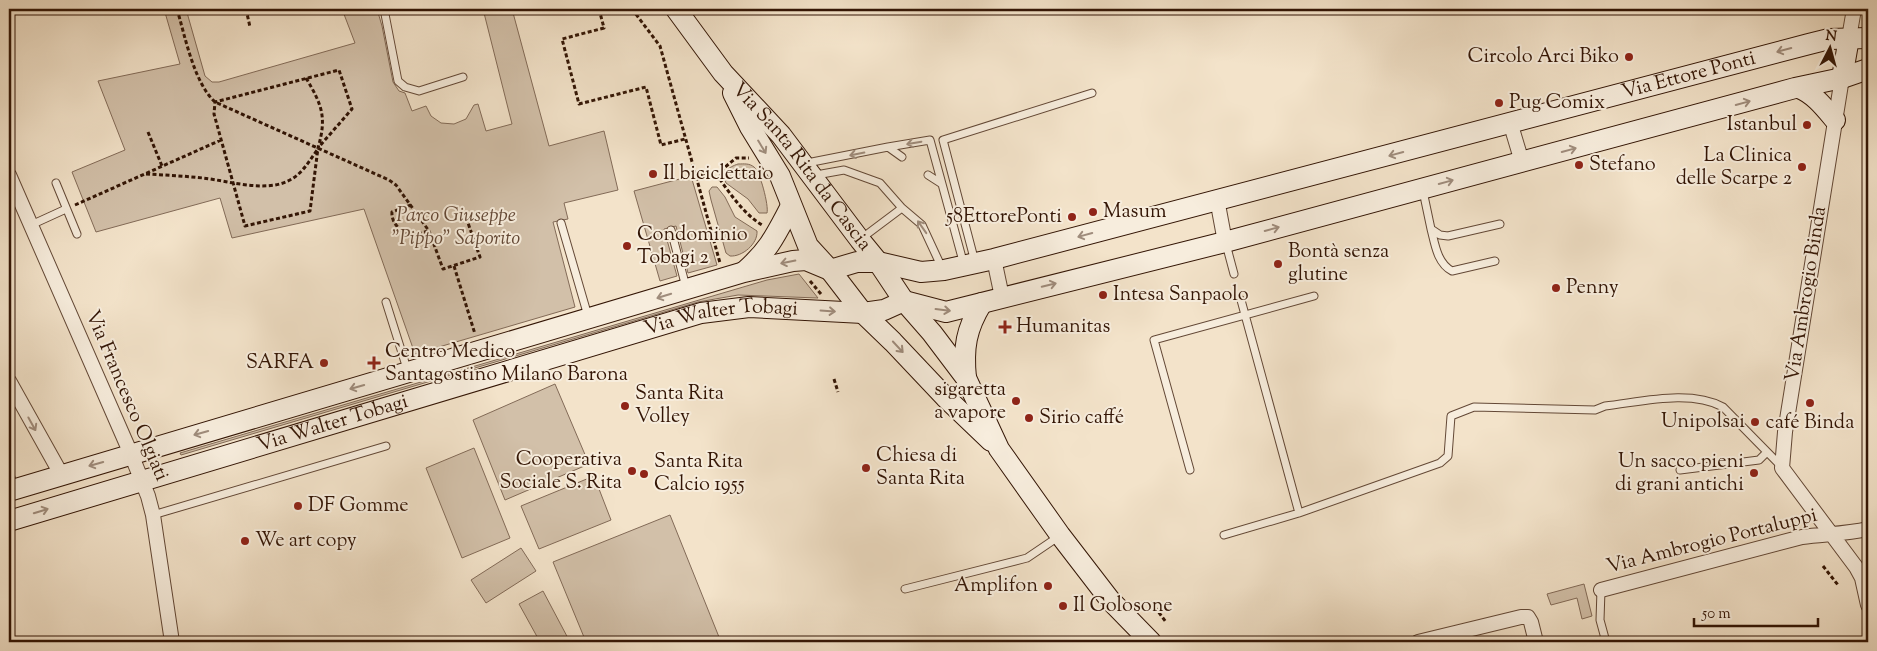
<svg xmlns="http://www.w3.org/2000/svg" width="1877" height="651" viewBox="0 0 1877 651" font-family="'Sorts Mill Goudy',serif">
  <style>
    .green { fill: #d2c0a9; stroke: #826a57 }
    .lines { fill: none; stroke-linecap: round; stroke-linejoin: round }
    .lane-casing { stroke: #634836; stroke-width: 9 }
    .street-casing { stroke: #634836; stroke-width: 16 }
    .secondary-casing { stroke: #331505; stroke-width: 22 }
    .path { stroke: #331505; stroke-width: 3; stroke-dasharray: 4 2.5; stroke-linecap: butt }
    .lane { stroke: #f7eddd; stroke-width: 7 }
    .street { stroke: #f7eddd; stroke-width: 14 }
    .secondary { stroke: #f7eddd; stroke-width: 20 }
    .oneway { stroke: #9f8c7c }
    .poi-dot { fill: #8f2418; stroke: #f7eddd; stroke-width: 2 }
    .labels { text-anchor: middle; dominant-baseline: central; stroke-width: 4; stroke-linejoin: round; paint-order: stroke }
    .poi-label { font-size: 20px; fill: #331505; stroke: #f7eddd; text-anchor: start }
    .street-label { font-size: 20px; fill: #331505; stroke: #f7eddd }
    .park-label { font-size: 20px; font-style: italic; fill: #634836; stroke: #f7eddd }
  </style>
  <rect width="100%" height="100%" fill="#f3e3ca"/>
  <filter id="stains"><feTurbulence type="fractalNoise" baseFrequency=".004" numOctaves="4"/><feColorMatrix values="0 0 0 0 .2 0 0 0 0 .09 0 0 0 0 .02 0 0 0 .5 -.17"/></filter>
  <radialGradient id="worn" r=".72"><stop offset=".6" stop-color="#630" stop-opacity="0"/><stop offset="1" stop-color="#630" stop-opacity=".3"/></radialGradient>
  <path class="green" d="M 164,9 L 186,9 L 205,76 L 212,82 L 219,82 L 355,43 L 342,9 L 377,9 L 382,26 L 393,82 L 399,91 L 405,93 L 412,111 L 426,106 L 431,116 L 441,123 L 454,124 L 466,119 L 474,105 L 478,104 L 486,131 L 512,124 L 483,9 L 512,9 L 549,146 L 604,131 L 618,190 L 564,203 L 568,219 L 553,222 L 575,307 L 415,354 L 364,209 L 232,238 L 220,198 L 96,232 L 72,172 L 125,150 L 98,81 L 180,64 Z
    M 738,164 C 744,164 749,163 754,167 C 760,171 769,206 767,213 L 759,213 L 748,199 L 726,183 C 721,172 729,167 738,164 Z
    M 691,176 L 717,265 L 688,273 L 676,226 L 664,229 L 677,276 L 660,281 L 634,191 Z
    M 712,187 L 717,187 L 725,197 L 735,217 L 757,231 C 758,244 742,257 730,256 L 726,253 L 711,200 L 709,191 Z
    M 799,274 L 818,298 L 738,295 L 698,302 L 181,455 L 180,453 L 767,280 Z
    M 555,384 L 589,464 L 505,500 L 473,420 Z
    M 474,448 L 510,538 L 462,558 L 426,468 Z
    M 594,476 L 611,520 L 539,549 L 521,506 Z
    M 670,515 L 721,642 L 586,642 L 553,562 Z
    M 521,548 L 536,571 L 486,603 L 471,580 Z
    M 1584,584 L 1592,616 L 1582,619 L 1577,598 L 1551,605 L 1547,594 Z
    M 543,591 L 570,642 L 540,642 L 519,604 Z"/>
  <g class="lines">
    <g class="lane-casing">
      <path id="lane" d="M 384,9 L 398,81 L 405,87 L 419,91 L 463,77
        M 888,147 L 930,140 L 942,184
        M 807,163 L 888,147 L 902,157
        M 816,175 L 844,170 L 880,183 L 902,208 L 922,225 L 942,268
        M 928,175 L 942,184 L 964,265
        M 56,183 L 77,234
        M 1423,191 L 1431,229 L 1440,235 L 1448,236 L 1500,224
        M 561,223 L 588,316
        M 31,225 L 66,209
        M 1431,229 C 1435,244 1437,263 1452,271 L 1495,261
        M 671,230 L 686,287
        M 862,238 L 902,208
        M 1226,244 L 1234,274
        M 975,262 L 943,140 L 1092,93
        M 1241,300 L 1299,513
        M 386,302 L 408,372
        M 1190,470 L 1154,340 L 1314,296
        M 1680,470 L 1759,460 L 1767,452
        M 9,471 L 14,487
        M 153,515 L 386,446
        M 1224,535 L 1299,513 L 1440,463 L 1448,456 L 1451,416 L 1474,407 L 1595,410 L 1605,406 C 1641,402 1690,389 1723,407 L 1782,467
        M 905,589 L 1027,558 L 1058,537
        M 1601,590 L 1600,620 L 1606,642"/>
    </g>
    <g class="street-casing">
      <path id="street" d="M 1849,38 L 1854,9
        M 1842,78 L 1785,432 L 1782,468 L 1856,567 L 1862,578 L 1868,605
        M 1510,122 L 1522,162
        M 9,175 L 131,454 L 148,496 L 153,515 L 172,642
        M 1217,199 L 1225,242
        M 994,259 L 1002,297
        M 9,381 L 61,474
        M 1601,590 L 1802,537 C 1824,534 1846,534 1868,529
        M 1418,642 L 1521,617 L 1528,617 L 1531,622 L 1536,642"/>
    </g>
    <g class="secondary-casing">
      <g id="secondary">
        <path id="s1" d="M 676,9 L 723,73 L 781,135 L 860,240 L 878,262 L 904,301 L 932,333 L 966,378 L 999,449 L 1060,535 L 1110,600 L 1151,642"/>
        <path d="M 1842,78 L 1849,38"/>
        <path d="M 1799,88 C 1814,94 1824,107 1835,120"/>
        <path d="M 733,93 L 750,127 L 780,176 L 808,246 L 830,270 L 863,313 L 893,342 L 945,397 L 991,441"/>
        <path id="s2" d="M 830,270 L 857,262 L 878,262 L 921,272 L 944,270 L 994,259 L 1809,44 L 1829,39 L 1868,38"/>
        <path d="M 745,271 C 770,249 776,234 791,206"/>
        <path d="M 904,301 L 946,312 L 1225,242 L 1795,88 L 1842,78 L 1868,69"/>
        <path d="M 966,378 C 963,348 966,329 982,303"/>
        <path d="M 9,491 L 744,272 L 793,261 L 806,260 L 830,270"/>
        <path id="s3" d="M 9,521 L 701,313 L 749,307 L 863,313 L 884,310 L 904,301"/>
      </g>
    </g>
    <path class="path" d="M 177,9 C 185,36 194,83 215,102 L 389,180 L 396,185 L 429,231 L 443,269 L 480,257 L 468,223
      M 246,9 L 250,27
      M 599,9 L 604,28 L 562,39 L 579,104 L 646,87 L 661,145 L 685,139
      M 632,9 L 660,46 L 720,263
      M 306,78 C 322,105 327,117 318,148 L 352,109 L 339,70 L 215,102 L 214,114 L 245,226 L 310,211 L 318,148
      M 148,132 L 162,166
      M 146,174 C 165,175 184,176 203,178 C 229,181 266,193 290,180 C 303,173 309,161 318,149
      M 701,175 L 719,178 C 731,195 744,214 762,225
      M 719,178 L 724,168 L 736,158 L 749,158
      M 75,205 L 221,140
      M 411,205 L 392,212 C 391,223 401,233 412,234 C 418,234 424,232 429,231
      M 454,266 L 475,334
      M 810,281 L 821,294
      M 834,379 L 838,392
      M 1823,566 L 1838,585
      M 1151,602 L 1166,622"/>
    <use href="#lane" class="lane"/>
    <use href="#street" class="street"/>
    <use href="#secondary" class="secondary"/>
  </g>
  <defs><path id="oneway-shaft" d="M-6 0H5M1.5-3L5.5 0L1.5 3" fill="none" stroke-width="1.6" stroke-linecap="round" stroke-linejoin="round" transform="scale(1.25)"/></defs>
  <g class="oneway">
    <use href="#oneway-shaft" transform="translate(1784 50) rotate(165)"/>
    <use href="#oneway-shaft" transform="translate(1743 103) rotate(-15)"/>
    <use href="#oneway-shaft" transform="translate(914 143) rotate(170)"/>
    <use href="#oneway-shaft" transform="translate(762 147) rotate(59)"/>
    <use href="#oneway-shaft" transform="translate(1569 150) rotate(-15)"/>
    <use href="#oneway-shaft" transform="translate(857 154) rotate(169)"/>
    <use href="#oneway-shaft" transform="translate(1396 154) rotate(165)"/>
    <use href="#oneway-shaft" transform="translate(1446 182) rotate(-15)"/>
    <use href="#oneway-shaft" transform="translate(922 227) rotate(-125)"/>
    <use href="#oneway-shaft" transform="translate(1272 229) rotate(-15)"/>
    <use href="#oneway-shaft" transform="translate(1085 235) rotate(165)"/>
    <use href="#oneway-shaft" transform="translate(788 262) rotate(169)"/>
    <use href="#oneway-shaft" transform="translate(1049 285) rotate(-14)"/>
    <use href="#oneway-shaft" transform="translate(664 296) rotate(163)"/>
    <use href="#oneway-shaft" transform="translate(943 310) rotate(7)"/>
    <use href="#oneway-shaft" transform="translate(828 311) rotate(4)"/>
    <use href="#oneway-shaft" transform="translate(898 347) rotate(47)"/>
    <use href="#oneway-shaft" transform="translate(357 387) rotate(164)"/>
    <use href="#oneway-shaft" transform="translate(32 424) rotate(61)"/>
    <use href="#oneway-shaft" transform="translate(201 433) rotate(164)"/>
    <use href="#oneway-shaft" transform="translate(96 464) rotate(164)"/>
    <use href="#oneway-shaft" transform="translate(41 511) rotate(-17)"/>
  </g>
  <g class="poi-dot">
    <circle cx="1629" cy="57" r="5"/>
    <circle cx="1499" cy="103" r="5"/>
    <circle cx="1807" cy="125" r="5"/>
    <circle cx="1579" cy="165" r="5"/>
    <circle cx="1802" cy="167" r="5"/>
    <circle cx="653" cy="174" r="5"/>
    <circle cx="1093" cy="212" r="5"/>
    <circle cx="1072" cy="217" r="5"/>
    <circle cx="627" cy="246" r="5"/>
    <circle cx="1278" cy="264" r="5"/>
    <circle cx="1556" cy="288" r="5"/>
    <circle cx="1103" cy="295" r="5"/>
    <path d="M1002.5 319.5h5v5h5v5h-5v5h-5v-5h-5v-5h5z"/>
    <circle cx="324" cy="363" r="5"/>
    <path d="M371.5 355.5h5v5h5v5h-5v5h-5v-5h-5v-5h5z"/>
    <circle cx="1016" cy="401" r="5"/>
    <circle cx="1810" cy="403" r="5"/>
    <circle cx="625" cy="406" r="5"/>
    <circle cx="1029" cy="418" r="5"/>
    <circle cx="1755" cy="422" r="5"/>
    <circle cx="866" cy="468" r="5"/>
    <circle cx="632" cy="471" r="5"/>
    <circle cx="1754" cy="473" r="5"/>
    <circle cx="644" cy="474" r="5"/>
    <circle cx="298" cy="506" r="5"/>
    <circle cx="245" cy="541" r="5"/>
    <circle cx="1048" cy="586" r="5"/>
    <circle cx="1063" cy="606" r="5"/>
  </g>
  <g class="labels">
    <g class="poi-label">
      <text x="1619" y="57" text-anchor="end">Circolo Arci Biko</text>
      <text x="1509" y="103">Pug Comix</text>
      <text x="1797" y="125" text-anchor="end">Istanbul</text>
      <text x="1792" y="156" text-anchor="end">La Clinica<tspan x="1792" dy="23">delle Scarpe 2</tspan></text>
      <text x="1589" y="165">Stefano</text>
      <text x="663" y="174">Il biciclettaio</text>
      <text x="1103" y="212">Masum</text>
      <text x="1062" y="217" text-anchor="end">58EttorePonti</text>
      <text x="637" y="235">Condominio<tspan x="637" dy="23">Tobagi 2</tspan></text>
      <text x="1288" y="252">Bontà senza<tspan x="1288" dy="23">glutine</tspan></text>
      <text x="1566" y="288">Penny</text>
      <text x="1113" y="295">Intesa Sanpaolo</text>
      <text x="1016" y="327">Humanitas</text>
      <text x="385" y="352">Centro Medico<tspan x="385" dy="23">Santagostino Milano Barona</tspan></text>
      <text x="314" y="363" text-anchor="end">SARFA</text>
      <text x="1006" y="390" text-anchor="end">sigaretta<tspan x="1006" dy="23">a vapore</tspan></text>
      <text x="635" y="394">Santa Rita<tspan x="635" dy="23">Volley</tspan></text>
      <text x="1039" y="418">Sirio caffé</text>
      <text x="1745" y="422" text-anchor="end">Unipolsai</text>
      <text x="1810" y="423" text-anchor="middle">café Binda</text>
      <text x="876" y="456">Chiesa di<tspan x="876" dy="23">Santa Rita</tspan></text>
      <text x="622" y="460" text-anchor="end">Cooperativa<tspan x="622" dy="23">Sociale S. Rita</tspan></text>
      <text x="654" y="462">Santa Rita<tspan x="654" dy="23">Calcio 1955</tspan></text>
      <text x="1744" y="462" text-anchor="end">Un sacco pieni<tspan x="1744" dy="23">di grani antichi</tspan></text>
      <text x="308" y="506">DF Gomme</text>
      <text x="255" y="541">We art copy</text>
      <text x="1038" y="586" text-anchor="end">Amplifon</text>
      <text x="1073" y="606">Il Golosone</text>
    </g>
    <g class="street-label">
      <text stroke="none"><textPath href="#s2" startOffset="886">Via Ettore Ponti</textPath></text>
      <text stroke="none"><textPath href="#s1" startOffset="202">Via Santa Rita da Cascia</textPath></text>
      <text transform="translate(1807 294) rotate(-81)">Via Ambrogio Binda</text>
      <text stroke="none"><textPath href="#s3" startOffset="742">Via Walter Tobagi</textPath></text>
      <text transform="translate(126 396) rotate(67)">Via Francesco Olgiati</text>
      <text stroke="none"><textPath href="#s3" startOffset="338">Via Walter Tobagi</textPath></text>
      <text transform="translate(1712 542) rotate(-14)">Via Ambrogio Portaluppi</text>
    </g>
    <g class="park-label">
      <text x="456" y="216">Parco Giuseppe<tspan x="456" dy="23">"Pippo" Saporito</tspan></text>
    </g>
  </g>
  <rect width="1877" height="651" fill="none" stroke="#f3e3ca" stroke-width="30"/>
  <rect x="10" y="10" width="1857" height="631" fill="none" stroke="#331505" stroke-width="2.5"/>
  <rect x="15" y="15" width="1847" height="621" fill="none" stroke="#331505"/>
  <g transform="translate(1830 48) rotate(6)" stroke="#f7eddd" stroke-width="4" paint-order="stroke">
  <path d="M0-4L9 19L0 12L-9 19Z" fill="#331505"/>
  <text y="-8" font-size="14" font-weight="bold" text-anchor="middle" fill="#331505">N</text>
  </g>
  <path d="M1694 618v8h124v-8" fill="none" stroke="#331505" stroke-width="2.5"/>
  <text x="1702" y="618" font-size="15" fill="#331505" stroke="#f7eddd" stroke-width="4" paint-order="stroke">50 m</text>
  <rect width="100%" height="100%" filter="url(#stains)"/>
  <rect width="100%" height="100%" fill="url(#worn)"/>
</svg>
